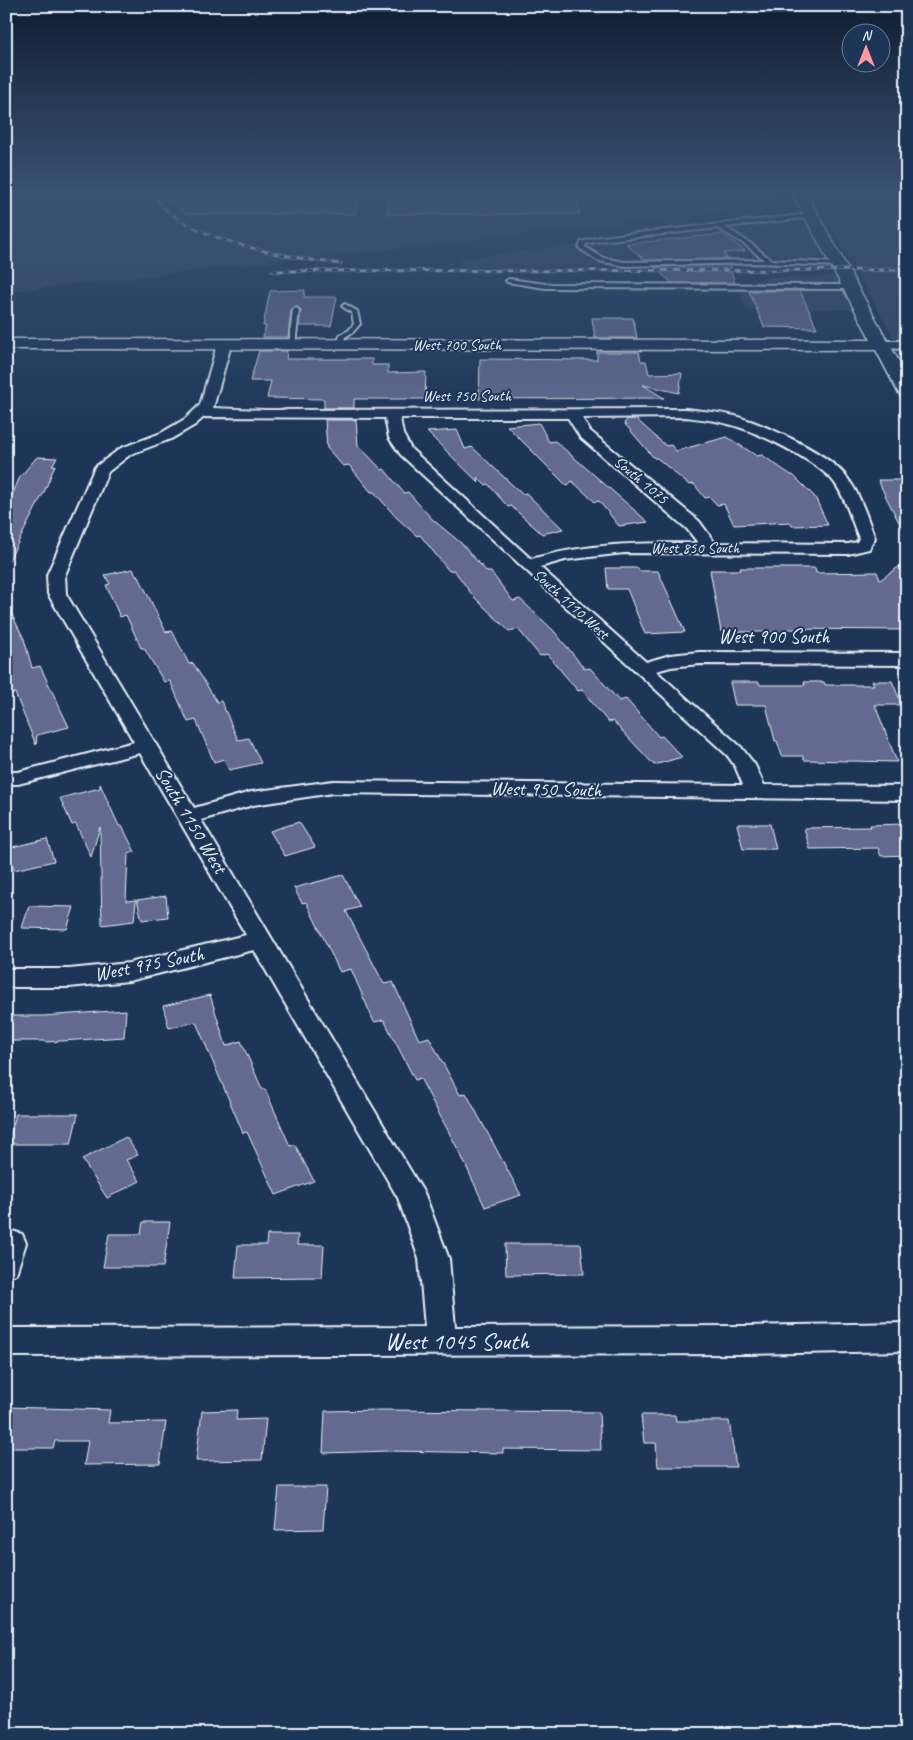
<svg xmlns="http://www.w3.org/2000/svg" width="913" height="1740" viewBox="0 0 913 1740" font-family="Caveat,sans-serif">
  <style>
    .built { fill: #324568 }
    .building { fill: #64698f; stroke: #e8f1f8 }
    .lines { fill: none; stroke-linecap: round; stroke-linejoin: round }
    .lane-casing { stroke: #e8f1f8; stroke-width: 4 }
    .street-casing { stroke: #e8f1f8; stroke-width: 4 }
    .secondary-casing { stroke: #e8f1f8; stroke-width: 3 }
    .lane { fill: #1d3557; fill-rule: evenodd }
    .street { fill: #1d3557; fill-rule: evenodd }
    .secondary { fill: #1d3557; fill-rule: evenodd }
    .rail-casing { stroke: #e8f1f8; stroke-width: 3 }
    .rail { stroke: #1d3557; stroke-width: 2; stroke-dasharray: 6; stroke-linecap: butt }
    .labels { text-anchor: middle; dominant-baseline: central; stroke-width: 4; stroke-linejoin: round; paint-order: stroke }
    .far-street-label { font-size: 16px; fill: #e8f1f8; stroke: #1d3557 }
    .street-label { font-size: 20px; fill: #e8f1f8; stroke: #1d3557 }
    .near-street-label { font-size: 24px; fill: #e8f1f8; stroke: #1d3557 }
  </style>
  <rect width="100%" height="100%" fill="#1d3557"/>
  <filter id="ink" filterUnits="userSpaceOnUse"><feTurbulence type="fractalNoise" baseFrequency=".02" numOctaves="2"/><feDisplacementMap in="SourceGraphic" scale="10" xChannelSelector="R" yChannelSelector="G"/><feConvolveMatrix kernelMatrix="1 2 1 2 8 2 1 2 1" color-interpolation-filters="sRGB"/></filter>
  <g filter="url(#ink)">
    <path class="built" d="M 6,193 L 777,193 L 782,205 L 6,292 Z
      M 813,193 L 907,193 L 907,361 L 890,332 Z
      M 806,217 L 829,267 L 461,268 L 460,259 Z
      M 767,277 L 835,277 L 852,309 L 747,310 L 737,285 Z"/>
    <path class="building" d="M 162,193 L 359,193 L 355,214 L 186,214 Z
      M 390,193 L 576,193 L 580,214 L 387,214 Z
      M 722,234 L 745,251 L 724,253 L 727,259 L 645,260 L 626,244 Z
      M 729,265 L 735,283 L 672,283 L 654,267 Z
      M 305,290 L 304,297 L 337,297 L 331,326 L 299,326 L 301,310 L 295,306 L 291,310 L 288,337 L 263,337 L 266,326 L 263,326 L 270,291 Z
      M 749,291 L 800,291 L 817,328 L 764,327 Z
      M 592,318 L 633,318 L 637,338 L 595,338 Z
      M 259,351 L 287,351 L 286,359 L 372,359 L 372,365 L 388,365 L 388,373 L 426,372 L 425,399 L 354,399 L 354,408 L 324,408 L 324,399 L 267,398 L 271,381 L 250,381 Z
      M 597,352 L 639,352 L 641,361 L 646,361 L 649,374 L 682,373 L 679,393 L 643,385 L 664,398 L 479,399 L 480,359 L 597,360 Z
      M 628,419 L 636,419 L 666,446 L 671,445 L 676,451 L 727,437 L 757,456 L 762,455 L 791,475 L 793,475 L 815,497 L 828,525 L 792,526 L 790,522 L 734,525 L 724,504 L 717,505 L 710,497 L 705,498 L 694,484 L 689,485 L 657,458 L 654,458 L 624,423 Z
      M 325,420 L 356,420 L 358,445 L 382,470 L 384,469 L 404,493 L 408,492 L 432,519 L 461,543 L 487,572 L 491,572 L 513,601 L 520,599 L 553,630 L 585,669 L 590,668 L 619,701 L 626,699 L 659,737 L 662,736 L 682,757 L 654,765 L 613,721 L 608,722 L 582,690 L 578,691 L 547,654 L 540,656 L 518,629 L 509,631 L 473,596 L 454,570 L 449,571 L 420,535 L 417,536 L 396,517 L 374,492 L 371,492 L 349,465 L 343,466 L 327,448 Z
      M 539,423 L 549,442 L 555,441 L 648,522 L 619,526 L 599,501 L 595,502 L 572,481 L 567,486 L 507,426 Z
      M 457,430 L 465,449 L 472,447 L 522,494 L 526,493 L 563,529 L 542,534 L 511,506 L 508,507 L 488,484 L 485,485 L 477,477 L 479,483 L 427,432 Z
      M 37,457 L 57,458 L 52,465 L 55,465 L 45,490 L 6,566 L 6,509 L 20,477 Z
      M 878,480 L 907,480 L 907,538 L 886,497 Z
      M 907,561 L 907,630 L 788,629 L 789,632 L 721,632 L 710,570 L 741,570 L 740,568 L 815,568 L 816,573 L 877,572 L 880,580 Z
      M 606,568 L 638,568 L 639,571 L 658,571 L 685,632 L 645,634 L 627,589 L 608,589 Z
      M 133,569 L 136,576 L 138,575 L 166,632 L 172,631 L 189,664 L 193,663 L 217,702 L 221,701 L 238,740 L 249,738 L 261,763 L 229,770 L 224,759 L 214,762 L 196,720 L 188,722 L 170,681 L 164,682 L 144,648 L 141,648 L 126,615 L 120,617 L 106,585 L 110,584 L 105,575 Z
      M 6,603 L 24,639 L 32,668 L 40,666 L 69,727 L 37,735 L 36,745 L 15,693 L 11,694 L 6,682 Z
      M 872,681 L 892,681 L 902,705 L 875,705 L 897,762 L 804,760 L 803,756 L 782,756 L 777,741 L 775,741 L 766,705 L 735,705 L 730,682 L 759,682 L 760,685 L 805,685 L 804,682 L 824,682 L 825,685 L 874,685 Z
      M 100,784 L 119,826 L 122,826 L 135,852 L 128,854 L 126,901 L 136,900 L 134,921 L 102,925 L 100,827 L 91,857 L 76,824 L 72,825 L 60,798 L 100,788 Z
      M 299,822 L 315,847 L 285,856 L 270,831 Z
      M 737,824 L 770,824 L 776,849 L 743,849 Z
      M 904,824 L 907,831 L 907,855 L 881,856 L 878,848 L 810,849 L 804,828 L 871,827 L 870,825 Z
      M 47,839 L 54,861 L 14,870 L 8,848 Z
      M 343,875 L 360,907 L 346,911 L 384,984 L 393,982 L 419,1040 L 429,1037 L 460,1095 L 466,1093 L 521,1195 L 485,1207 L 460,1153 L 420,1078 L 415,1080 L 384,1020 L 374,1022 L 351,969 L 340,972 L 306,902 L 302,903 L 294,888 Z
      M 166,896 L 168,917 L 142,920 L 137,900 Z
      M 29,906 L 74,907 L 67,929 L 22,928 Z
      M 210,995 L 226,1046 L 241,1041 L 262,1089 L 265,1089 L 290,1146 L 295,1145 L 314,1181 L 276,1195 L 247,1132 L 243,1133 L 196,1022 L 169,1028 L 163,1006 Z
      M 126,1010 L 124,1037 L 45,1042 L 45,1041 L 6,1041 L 6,1016 L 44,1016 Z
      M 16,1114 L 78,1114 L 71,1144 L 8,1144 Z
      M 126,1137 L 138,1155 L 126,1160 L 140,1181 L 107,1198 L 82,1159 Z
      M 143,1222 L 170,1222 L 163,1267 L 103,1267 L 109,1234 L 141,1234 Z
      M 267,1235 L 298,1235 L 297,1245 L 324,1245 L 322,1277 L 235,1278 L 238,1245 L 266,1245 Z
      M 505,1244 L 581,1244 L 584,1274 L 506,1275 Z
      M 6,1407 L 110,1410 L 108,1423 L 166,1422 L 160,1464 L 84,1465 L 88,1441 L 55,1441 L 53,1448 L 6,1448 Z
      M 237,1410 L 236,1420 L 266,1419 L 262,1460 L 196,1461 L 202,1411 Z
      M 383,1410 L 599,1412 L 601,1450 L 503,1449 L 503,1453 L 389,1451 L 323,1453 L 325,1411 Z
      M 641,1415 L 675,1415 L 676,1421 L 729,1421 L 736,1467 L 658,1467 L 656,1443 L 644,1443 Z
      M 279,1487 L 326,1487 L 323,1529 L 275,1530 Z"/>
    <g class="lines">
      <g class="lane-casing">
        <path id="lane" d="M 812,214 L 814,217 L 725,227 L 750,243 L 771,260 L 838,263 L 841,265 L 840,266 L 755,263 L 625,266 L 599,261 L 579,248 L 581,242 L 601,237 ZM 718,228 L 746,245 L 764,260 L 625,262 L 603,258 L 585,247 L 586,244 L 601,241 Z
          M 509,279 L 545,284 L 850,285 L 853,287 L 850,289 L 545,288 L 507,282 L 506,281 Z
          M 345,304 L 357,311 L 360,324 L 353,332 L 345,337 L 343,345 L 340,347 L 337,345 L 340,335 L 349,330 L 354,324 L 352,313 L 342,306 Z
          M 296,308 L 299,310 L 295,345 L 292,347 L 289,345 L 293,310 Z"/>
      </g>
      <g class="street-casing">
        <path id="street" d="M 224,341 L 231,345 L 213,408 L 265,410 L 686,409 C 702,411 719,412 735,416 C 766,425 830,453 848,479 C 861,496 867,518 875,538 L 869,549 L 848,554 L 624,553 L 565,560 L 540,567 L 646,662 L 670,655 L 699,652 L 907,653 L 907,665 L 699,664 L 671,667 L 656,671 L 741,747 L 755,765 L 764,785 L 907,786 L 907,800 L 333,793 L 253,805 L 201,820 L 425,1195 L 449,1259 L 455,1327 L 746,1326 L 907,1323 L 907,1351 L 746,1354 L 6,1356 L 6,1328 L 425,1327 L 419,1259 L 398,1198 L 254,950 L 129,981 L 69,987 L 6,987 L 6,969 L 69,969 L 129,963 L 246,935 L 140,753 L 18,784 L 6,784 L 6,772 L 18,772 L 134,742 L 48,594 L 47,575 L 95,467 L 121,448 L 161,433 L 185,419 L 200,405 L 217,345 ZM 204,417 L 385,418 L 389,438 L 401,455 L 727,755 L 735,766 L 743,785 L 333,781 L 251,792 L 194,808 L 66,594 L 65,575 L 108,472 L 131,454 L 171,439 L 195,425 ZM 686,417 C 700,419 714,420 728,424 C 754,430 818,461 834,482 C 846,498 851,520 859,538 L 857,542 L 848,544 L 715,543 L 699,521 L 590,431 L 582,418 ZM 400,418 L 568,418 L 580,437 L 687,529 L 698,543 C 639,543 588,543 531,559 L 411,449 L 403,434 Z
          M 881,341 L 907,341 L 907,349 L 876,348 L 874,345 L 876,342 Z
          M 12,1231 L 22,1234 L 26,1243 L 16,1274 L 6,1277 L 6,1233 Z"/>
      </g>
      <g class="secondary-casing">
        <path id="secondary" d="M 792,193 L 806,193 L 907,376 L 907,397 L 901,396 L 898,392 L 876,350 L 6,349 L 6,339 L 871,340 Z"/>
      </g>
      <use href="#lane" class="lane"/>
      <use href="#street" class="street"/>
      <use href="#secondary" class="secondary"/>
      <g class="rail-casing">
        <path id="rail" d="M 153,193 C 156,198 160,204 164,208 C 202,243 291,258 341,264
          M 272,271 L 907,270"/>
      </g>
      <use href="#rail" class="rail"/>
    </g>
  </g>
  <linearGradient id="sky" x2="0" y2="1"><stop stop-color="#101d30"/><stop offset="0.44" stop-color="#3a5174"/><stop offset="1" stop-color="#3a5174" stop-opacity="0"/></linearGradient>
  <rect width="913" height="437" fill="url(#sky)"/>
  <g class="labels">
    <g class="far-street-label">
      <text x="457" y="345">West 700 South</text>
      <text x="467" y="396">West 750 South</text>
      <text transform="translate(641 480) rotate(40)">South 1075</text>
      <text x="695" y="548">West 850 South</text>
      <text transform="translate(571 604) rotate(42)">South 1110 West</text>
    </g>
    <g class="street-label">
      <text x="774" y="636">West 900 South</text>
      <text transform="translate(546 789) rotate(1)">West 950 South</text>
      <text transform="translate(191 820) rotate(59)">South 1150 West</text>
      <text transform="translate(149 964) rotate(-11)">West 975 South</text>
    </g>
    <g class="near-street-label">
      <text x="457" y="1341">West 1045 South</text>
    </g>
  </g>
  <rect width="913" height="1740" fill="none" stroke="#1d3557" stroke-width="25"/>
  <rect x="12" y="12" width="888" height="1715" fill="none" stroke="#e8f1f8" stroke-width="2" filter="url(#ink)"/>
  <g transform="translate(866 48)"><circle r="24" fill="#1d3557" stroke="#6e8097"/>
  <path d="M0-4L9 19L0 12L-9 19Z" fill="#ff9aa2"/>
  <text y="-8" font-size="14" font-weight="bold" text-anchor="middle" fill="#e8f1f8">N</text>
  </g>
</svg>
